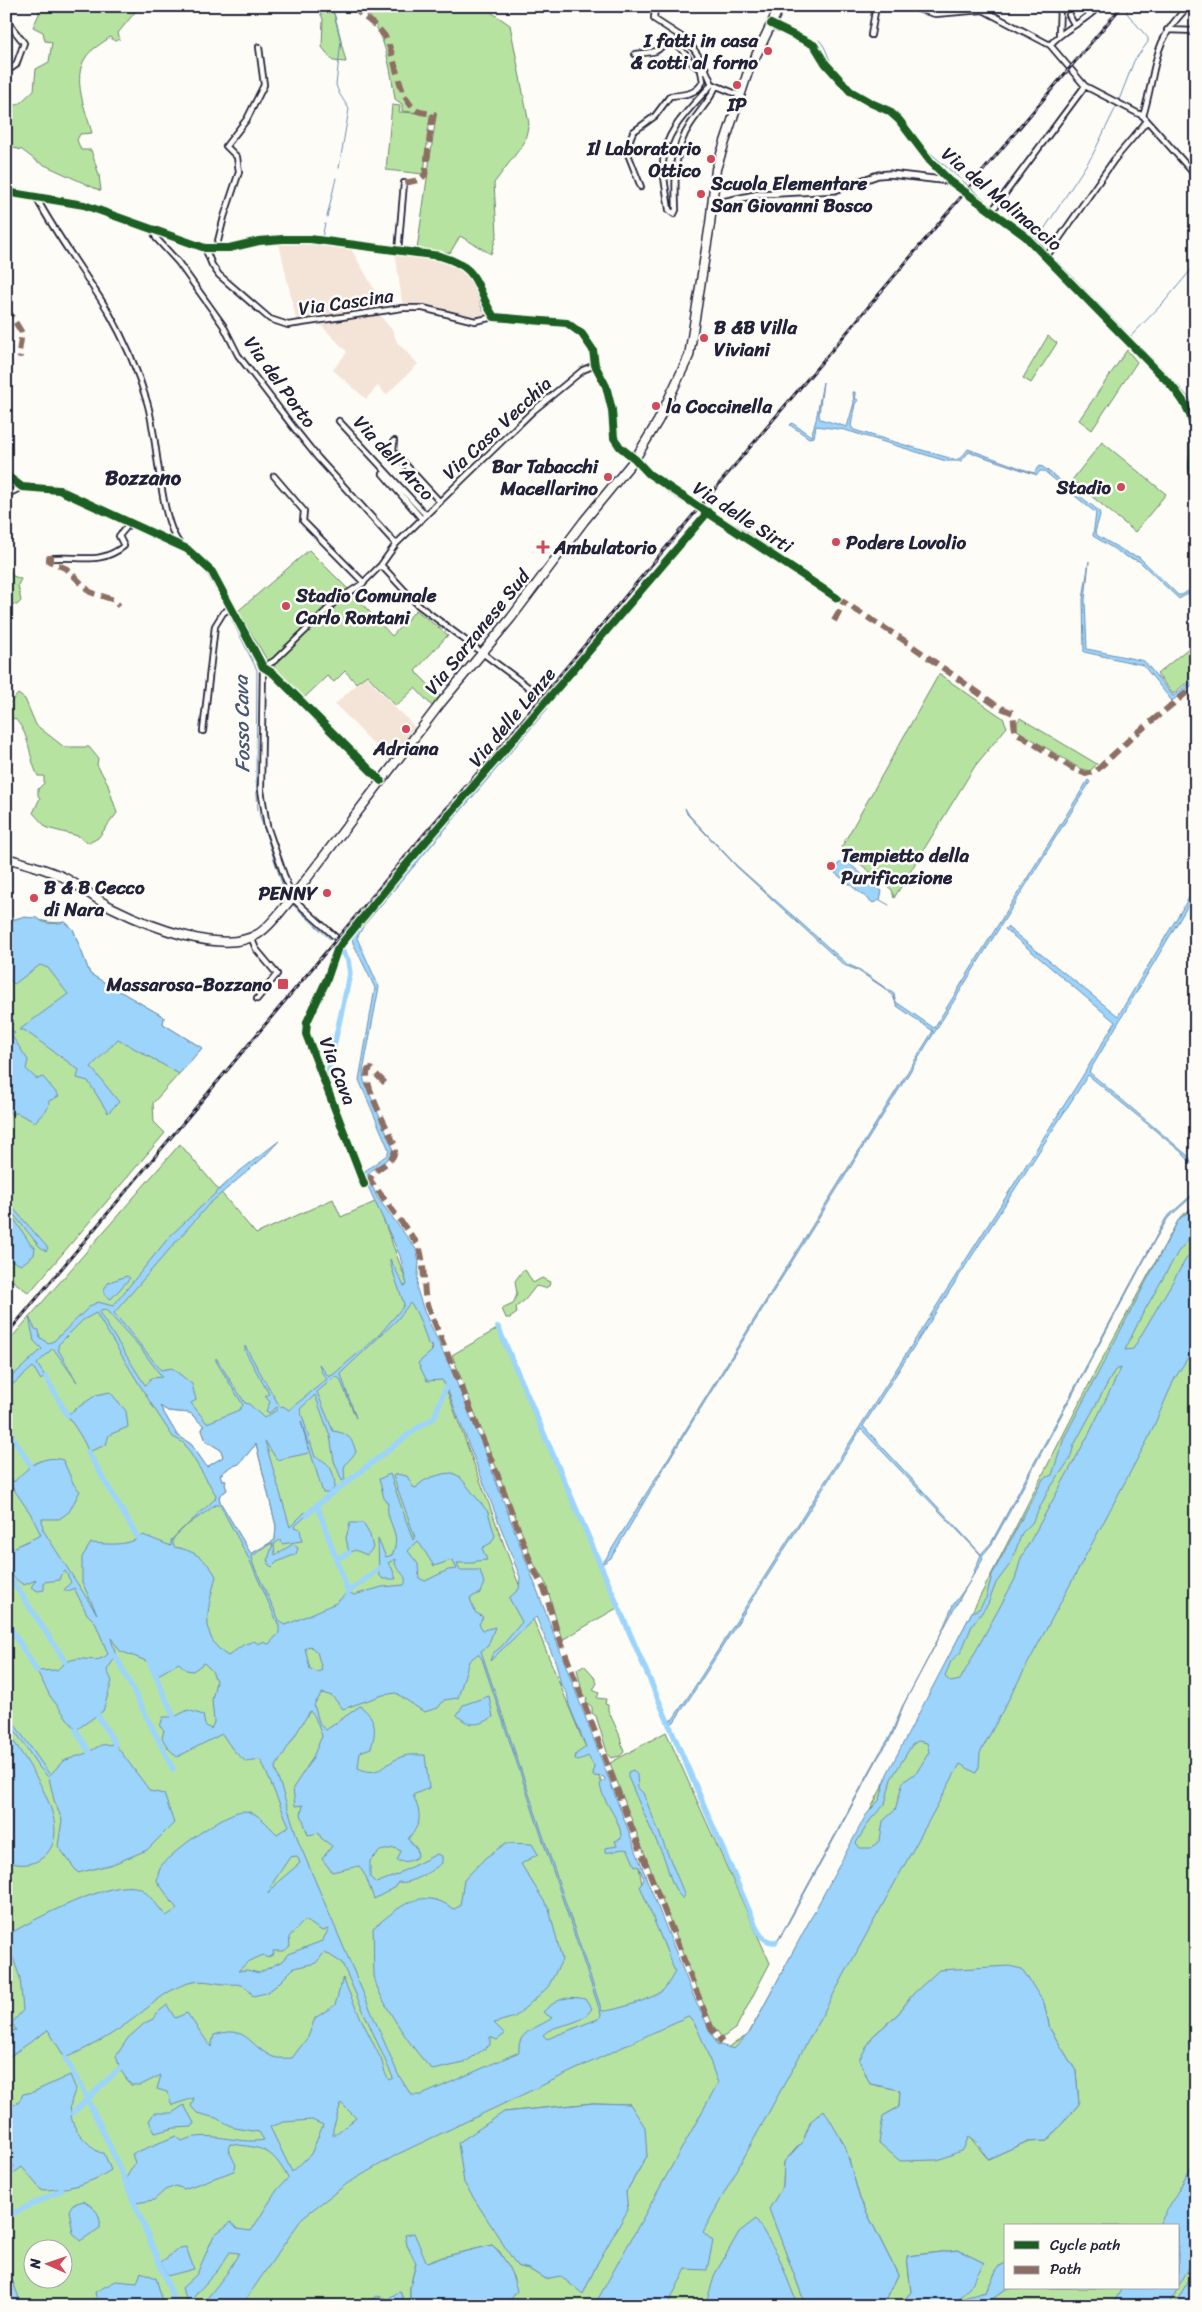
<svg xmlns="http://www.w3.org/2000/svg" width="1202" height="2312" viewBox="0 0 1202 2312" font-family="Sriracha,sans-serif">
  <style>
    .built { fill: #f4e4d8 }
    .green { fill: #b7e3a0; stroke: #6c826e; fill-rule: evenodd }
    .water { fill: #9cd4fb; stroke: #6b8dae; fill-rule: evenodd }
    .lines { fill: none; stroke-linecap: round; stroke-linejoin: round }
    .stream { stroke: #6b8dae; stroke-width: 1 }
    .canal { stroke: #9cd4fb; stroke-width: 5.5 }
    .minor-casing { stroke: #22223b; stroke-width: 8 }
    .tertiary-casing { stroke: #22223b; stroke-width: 9 }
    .primary-casing { stroke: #22223b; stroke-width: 11 }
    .minor { stroke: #fdfcf7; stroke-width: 4.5 }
    .tertiary { stroke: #fdfcf7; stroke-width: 5.5 }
    .primary { stroke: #fdfcf7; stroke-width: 8 }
    .rail-casing { stroke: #22223b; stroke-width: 3 }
    .rail { stroke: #fdfcf7; stroke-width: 1; stroke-dasharray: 4; stroke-linecap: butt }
    .quiet { stroke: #8d6e63; stroke-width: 6; stroke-dasharray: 12 6; stroke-linecap: butt }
    .cycleway-casing { stroke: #fdfcf7; stroke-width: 11 }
    .cycleway { stroke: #1b5e20; stroke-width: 8 }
    .poi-dot { fill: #d1495b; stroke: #fdfcf7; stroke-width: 2 }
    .labels { text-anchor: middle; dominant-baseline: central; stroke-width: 5; stroke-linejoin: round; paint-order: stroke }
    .poi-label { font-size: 19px; font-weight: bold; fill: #22223b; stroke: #fdfcf7; text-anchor: start }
    .street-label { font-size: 19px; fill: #22223b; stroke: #fdfcf7 }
    .water-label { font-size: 20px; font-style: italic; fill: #475775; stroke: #fdfcf7 }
    .quarter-label { font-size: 21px; font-weight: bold; fill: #22223b; stroke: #fdfcf7 }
  </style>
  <rect width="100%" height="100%" fill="#fdfcf7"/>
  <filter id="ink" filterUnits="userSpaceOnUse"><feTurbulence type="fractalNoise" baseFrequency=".02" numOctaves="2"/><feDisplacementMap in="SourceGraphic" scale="10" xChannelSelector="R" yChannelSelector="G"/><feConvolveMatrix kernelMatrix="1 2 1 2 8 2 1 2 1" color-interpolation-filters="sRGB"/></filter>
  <g filter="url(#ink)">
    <path class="built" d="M 278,239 L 349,245 L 386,310 L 377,312 L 393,331 L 397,342 L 418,364 L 386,395 L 378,386 L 366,399 L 333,370 L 347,352 L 317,321 L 297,324 Z
      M 395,252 L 440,256 L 468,268 L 494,317 L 475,321 L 423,308 L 403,308 Z
      M 366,676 L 399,712 L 401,712 L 417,730 L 392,763 L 335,704 Z"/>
    <path class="green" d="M 39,6 L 140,6 L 118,33 L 120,39 L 115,41 L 110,37 C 103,43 91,49 86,57 C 71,78 86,111 92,133 L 80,134 L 77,140 L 81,150 L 91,150 L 99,175 L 101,191 L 38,162 L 22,150 L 6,146 L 6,110 L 20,103 L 34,90 L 36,69 L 49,62 L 52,42 L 45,41 L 43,32 L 33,27 L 39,14 Z
      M 317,6 L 332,6 L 346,62 L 333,61 L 322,47 L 323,19 Z
      M 360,6 L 482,6 L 510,25 L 529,124 L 524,143 L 494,183 L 497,234 L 491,254 L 460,236 L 450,253 L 417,249 L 436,116 L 430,115 L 424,174 L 386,170 L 392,105 L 400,106 L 399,112 L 420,113 L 402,111 L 402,104 L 395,99 C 391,71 384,24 360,6 Z
      M 1048,336 L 1057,343 L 1031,383 L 1023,378 Z
      M 1127,350 L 1137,362 L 1092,430 L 1079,420 Z
      M 1102,442 L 1166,494 L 1135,532 L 1072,480 Z
      M 309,550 L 349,590 L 334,600 L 272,660 L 267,660 L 238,611 Z
      M 6,565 L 13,576 L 21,579 L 18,585 L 21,601 L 17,605 L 6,603 Z
      M 355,596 L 392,636 L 416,610 L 448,635 L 415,671 L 442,698 L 434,708 L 415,688 L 396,706 L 367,675 L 356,683 L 345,671 L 334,682 L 327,676 L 304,698 L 274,670 L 275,663 L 337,603 Z
      M 1196,642 L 1196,675 L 1173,694 L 1157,674 Z
      M 939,674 L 1003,718 L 1007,727 L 975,766 L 894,898 L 892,890 L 841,848 Z
      M 18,694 L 25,699 L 36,725 L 64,747 L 89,747 L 98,758 L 97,765 L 107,782 L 117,813 L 98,838 L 89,843 L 78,836 L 47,828 L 33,813 L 40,798 L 38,796 L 38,789 L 44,783 L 44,776 L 38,776 C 28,757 31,734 14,718 L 6,722 L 6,707 Z
      M 1020,718 L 1097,764 L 1090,771 L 1079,768 L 1017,730 L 1017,722 Z
      M 22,917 C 38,918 49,925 65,922 L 73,929 L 90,974 L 164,1017 L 163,1024 L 202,1048 L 153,1103 L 154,1122 L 165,1133 L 29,1293 L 13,1281 L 6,1286 L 6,922 Z
      M 180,1144 L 256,1234 L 333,1199 L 341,1217 L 375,1202 L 381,1213 L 516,1577 L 581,1736 L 639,1867 L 643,1890 L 703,2028 L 725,2049 L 748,2035 L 864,1822 L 1099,1365 L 1180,1217 L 1196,1205 L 1196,2306 L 983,2306 L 1007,2288 L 1178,2288 L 1178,2226 L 1006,2226 L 1006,2263 L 998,2267 L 986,2292 L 958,2300 L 984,2263 L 958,2250 L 907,2256 L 911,2292 L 899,2306 L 883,2306 L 898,2275 L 860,2199 L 845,2146 L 811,2121 L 803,2141 L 784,2162 L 783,2186 L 770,2209 L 806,2306 L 506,2306 L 514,2279 L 500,2252 L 492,2245 L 443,2257 L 427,2263 L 407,2245 L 416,2263 L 410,2287 L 410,2306 L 405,2306 L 400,2291 L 388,2299 L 376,2296 L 365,2306 L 13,2306 L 6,2286 L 6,1344 ZM 160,1406 L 168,1411 L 190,1413 L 204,1426 L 202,1430 L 206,1441 L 221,1450 L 223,1457 L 207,1467 L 191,1444 L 177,1435 ZM 256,1444 L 276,1526 L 275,1540 L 251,1554 L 220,1502 L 219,1496 L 227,1490 L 225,1485 L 226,1480 L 222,1480 L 220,1475 L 230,1467 L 239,1464 ZM 913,1994 L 1044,2003 L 1050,2029 L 1076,2071 L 1079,2104 L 1047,2141 L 1026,2142 L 988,2159 L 969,2136 L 883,2116 L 899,2107 L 900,2090 L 870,2084 L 873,2036 L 898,2014 ZM 593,2103 L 630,2104 L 647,2156 L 626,2192 L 597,2264 L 583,2293 L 560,2275 L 545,2279 L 529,2269 L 517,2266 L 504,2112 ZM 32,2250 L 62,2250 L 62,2280 L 32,2280 Z
      M 523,1270 L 526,1271 L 533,1283 L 542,1278 L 550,1282 L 549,1286 L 545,1288 L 536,1286 L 525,1300 L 516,1307 L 517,1313 L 510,1318 L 506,1318 L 502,1309 L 513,1304 L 517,1294 L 515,1281 Z
      M 497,1329 L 617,1608 L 562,1640 L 546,1584 L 534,1564 L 452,1355 Z
      M 584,1665 L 593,1675 L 597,1683 L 593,1690 L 599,1693 L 597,1698 L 606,1699 L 605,1704 L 608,1705 L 608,1710 L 619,1734 L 624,1752 L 620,1756 L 611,1758 L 608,1755 L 596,1716 L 592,1713 L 592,1707 L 586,1702 L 587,1698 L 583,1696 L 577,1669 Z
      M 666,1732 L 770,1963 L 736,2028 L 722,2038 L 713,2025 L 692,1978 L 610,1763 Z"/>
    <path class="water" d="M 823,382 L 819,415 L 820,419 L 847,427 L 854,403 L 853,392 L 855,392 L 855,398 L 858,400 L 855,404 L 851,426 L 854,430 L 956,460 L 962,457 L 968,449 L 1034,473 L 1040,466 L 1043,467 L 1099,511 L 1100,515 L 1095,532 L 1098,536 L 1129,554 L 1139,557 L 1178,595 L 1182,595 L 1194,587 L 1196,589 L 1179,599 L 1139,561 L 1127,557 L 1093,536 L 1096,513 L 1044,471 L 1040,471 L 1037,475 L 969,452 L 961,461 L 946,461 L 845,430 L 816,426 L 814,437 L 809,438 L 790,425 L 792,423 L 811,436 L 816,420 Z
      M 1089,561 L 1085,600 L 1087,649 L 1144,661 L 1173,696 L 1196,678 L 1196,682 L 1172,701 L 1143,665 L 1084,652 L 1083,599 Z
      M 546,707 L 548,708 L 364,925 L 357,938 L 379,987 L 363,1072 L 364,1081 L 392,1145 C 395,1163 373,1163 368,1176 L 377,1197 L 416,1249 L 419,1262 L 417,1289 L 424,1311 L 452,1371 L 481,1442 L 649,1885 L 696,2002 L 717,2044 L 734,2049 L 750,2032 L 866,1815 L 880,1799 L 887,1774 L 972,1612 L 979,1609 L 986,1598 L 992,1575 L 1043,1479 L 1052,1475 L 1064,1438 L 1179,1219 L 1196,1207 L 1196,1231 L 1178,1252 L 1142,1315 L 1125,1350 L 1133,1349 L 1186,1259 L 1196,1248 L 1196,1272 L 1191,1282 L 1189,1296 L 1196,1308 L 1196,1345 L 1175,1378 L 1148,1439 L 980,1753 L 979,1767 L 976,1773 L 960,1764 L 703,2232 L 713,2241 L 707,2270 L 686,2269 L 667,2306 L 594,2306 L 718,2083 C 712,2069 699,2023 688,2016 L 398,2154 L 348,2183 L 303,2217 L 241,2306 L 201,2306 L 227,2273 L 239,2253 L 230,2252 L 218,2270 L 196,2294 L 189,2306 L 182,2288 L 197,2274 L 214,2235 L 231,2222 L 237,2229 L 251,2231 L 277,2190 L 288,2178 C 271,2147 263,2148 230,2144 L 228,2149 L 236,2165 L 234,2171 L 184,2189 L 176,2186 L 165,2190 L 154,2200 L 136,2203 L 126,2178 L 135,2163 L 132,2154 L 176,2136 L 182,2141 C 208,2129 237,2145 264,2140 L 259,2132 L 235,2128 L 216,2118 L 197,2113 L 191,2106 L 194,2098 L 172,2105 L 167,2092 L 157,2089 L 161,2075 L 141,2085 L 131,2085 L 121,2071 L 116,2056 L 128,2038 L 145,2023 L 153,2019 L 157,2013 L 167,2005 L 175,2018 L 187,2013 L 211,2047 L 214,2035 C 248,2024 247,2045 273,2057 C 278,2059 287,2058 292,2058 L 308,2037 L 315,2018 L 335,2005 L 343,1978 C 354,2006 368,2032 381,2059 C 384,2067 384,2073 389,2080 L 393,2078 L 342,1963 L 325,1952 L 316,1963 L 294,1968 L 276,1986 L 266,1993 L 253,1996 C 243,1981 239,1985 224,1984 C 213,1983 205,1980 193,1982 C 168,1987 149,2008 129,2022 C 109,2037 88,2048 65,2058 L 48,2030 L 6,2059 L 6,2036 L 10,2031 L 16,2030 L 12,2023 L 23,2010 L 20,1978 L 12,1955 L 6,1952 L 6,1936 C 30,1921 112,1878 139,1888 C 146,1890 160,1909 166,1916 L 177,1909 L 157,1881 C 158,1876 158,1870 161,1866 C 172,1852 226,1811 243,1811 C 258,1811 267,1825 277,1834 L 289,1826 L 261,1760 L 246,1762 L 233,1750 L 222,1734 L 177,1757 L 168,1748 L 162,1738 L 164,1730 L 160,1727 L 163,1717 L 174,1717 L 188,1710 L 203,1715 L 205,1725 L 211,1729 L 214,1722 L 212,1700 L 216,1681 L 212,1671 L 204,1663 L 193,1671 L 186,1670 L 179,1663 L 158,1675 L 149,1662 L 120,1651 L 111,1638 L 116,1656 L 107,1670 L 112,1681 L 103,1711 L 76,1730 L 50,1696 L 37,1671 L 57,1670 C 78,1647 93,1669 108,1654 L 95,1622 L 87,1614 L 74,1588 L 69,1591 L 64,1590 L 71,1582 L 65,1571 L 60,1576 L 60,1580 L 44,1582 L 44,1590 L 38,1591 L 31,1587 L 36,1580 L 24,1585 C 12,1578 6,1569 6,1554 L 15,1547 L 41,1535 L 30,1513 L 6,1478 L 6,1471 L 14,1482 C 28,1467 42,1454 63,1460 L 74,1485 L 80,1491 L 69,1512 L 59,1519 L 42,1519 L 43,1530 L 97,1614 L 82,1582 L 82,1557 L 91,1543 C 109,1544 128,1547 143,1535 L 171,1546 L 171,1540 L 215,1499 L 216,1495 L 184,1443 L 173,1437 L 150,1402 L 96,1313 L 83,1320 L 58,1345 L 59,1351 L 77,1382 L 53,1348 L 37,1364 L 45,1376 L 41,1380 L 33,1367 L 6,1390 L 6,1382 L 42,1349 L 34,1341 L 29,1317 L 35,1329 L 39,1330 L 40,1338 L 43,1339 L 48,1344 L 55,1340 L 90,1306 L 98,1302 L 113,1306 L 170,1236 L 236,1174 L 279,1141 L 263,1158 L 209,1204 L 114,1313 L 161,1370 L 172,1368 L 192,1384 L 196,1400 L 191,1403 L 207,1423 L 239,1410 L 243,1405 L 216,1361 L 216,1358 L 245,1403 L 249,1404 L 264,1418 L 277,1410 L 277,1407 L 269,1413 L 266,1411 L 270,1402 L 265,1396 L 269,1394 L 245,1351 L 245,1346 L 280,1407 L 283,1406 L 289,1410 L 327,1379 L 322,1373 L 319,1364 L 329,1377 L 334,1374 L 379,1335 L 402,1308 L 404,1304 L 390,1263 L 390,1259 L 404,1286 L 407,1285 L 400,1256 L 365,1180 L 365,1171 L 387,1155 L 389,1150 L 359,1080 L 375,988 L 353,943 L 352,937 L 358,927 ZM 410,1303 C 417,1309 425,1334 428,1344 L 433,1346 L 432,1351 L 418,1363 L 427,1381 L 442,1380 L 446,1386 L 520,1577 L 519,1589 L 509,1598 L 522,1622 L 501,1647 L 493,1653 L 490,1661 L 536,1617 L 556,1663 L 561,1685 L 567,1693 L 569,1705 L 586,1747 L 576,1754 L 575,1759 L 578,1761 L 588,1756 L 594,1766 L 593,1776 L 604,1777 L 605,1780 L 600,1784 C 602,1803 622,1819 621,1839 L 615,1841 L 617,1846 L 605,1848 L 605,1852 C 613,1854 619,1847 628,1850 L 635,1866 L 639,1867 L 644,1879 L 640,1886 L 675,1972 C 671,1978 667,1987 662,1991 C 655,1998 611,2012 602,2011 L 481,1651 L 488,1646 L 495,1627 L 483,1630 L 479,1624 L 483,1617 L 475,1612 L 470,1598 L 480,1593 L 484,1583 L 480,1570 L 460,1570 L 457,1563 L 474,1563 L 477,1561 L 487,1560 L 482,1548 L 491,1543 L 495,1536 L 488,1512 L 460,1477 L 453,1473 C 443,1473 422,1478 416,1488 L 413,1487 L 407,1476 L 396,1474 L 393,1476 L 415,1537 L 413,1540 L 390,1474 L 379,1479 L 384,1498 L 388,1504 C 385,1523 403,1533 392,1555 L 386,1557 L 378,1539 L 379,1575 L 383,1579 L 396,1579 L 392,1568 L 388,1563 L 396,1559 L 395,1564 C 398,1572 409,1576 404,1585 L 382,1587 L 354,1595 L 348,1592 L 336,1603 L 286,1625 L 280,1622 L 253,1564 L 252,1556 L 270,1544 L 273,1544 L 268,1559 L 269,1565 L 272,1567 L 277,1562 L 296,1554 L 298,1548 L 293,1544 L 275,1555 L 274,1544 L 280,1540 L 282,1544 L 302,1541 L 300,1529 L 294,1527 L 307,1515 L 305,1512 L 290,1527 L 265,1441 L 277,1460 L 309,1453 L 301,1421 L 323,1493 L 329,1493 L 335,1487 C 334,1471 330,1462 315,1457 L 300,1409 L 315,1395 L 330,1436 L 334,1461 L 342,1481 L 345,1479 C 342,1461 347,1465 356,1452 C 352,1438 348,1433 333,1431 L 317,1392 L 336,1376 L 340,1379 L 356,1418 L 341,1375 L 342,1372 L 397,1320 ZM 106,1310 L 139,1346 L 162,1377 L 151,1378 L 147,1384 L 145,1385 L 100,1314 L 100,1311 ZM 1121,1368 L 1090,1432 L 1021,1558 L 1015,1579 L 960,1680 L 951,1682 L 945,1677 L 951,1661 L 961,1652 L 972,1626 L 988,1604 L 996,1583 L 1011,1563 L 1022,1533 L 1032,1523 L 1048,1491 L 1070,1459 L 1074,1445 L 1115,1370 ZM 160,1406 L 168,1411 L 190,1413 L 204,1426 L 202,1430 L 206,1441 L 221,1450 L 223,1457 L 207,1467 L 191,1444 L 177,1435 ZM 256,1444 L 276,1526 L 275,1540 L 251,1554 L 220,1502 L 219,1496 L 227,1490 L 225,1485 L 226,1480 L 222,1480 L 220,1475 L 230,1467 L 239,1464 ZM 215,1505 L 220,1505 L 249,1559 L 279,1626 L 279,1633 L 269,1644 L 262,1642 L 259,1644 L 254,1641 L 243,1645 L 228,1656 C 197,1637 209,1605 216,1576 C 206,1559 194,1550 174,1547 C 173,1544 172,1542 173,1539 C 180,1527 204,1515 215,1505 ZM 418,1541 L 434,1566 L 452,1560 L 457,1569 L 448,1570 L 425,1581 L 419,1578 L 418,1564 L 408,1551 ZM 310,1646 L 317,1652 L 322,1670 L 317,1672 L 310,1669 L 305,1648 ZM 478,1654 L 482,1659 L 601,2014 L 600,2018 L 547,2039 L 543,2035 C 555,2022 581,2028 592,2008 L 585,1999 C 568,1995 556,1999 543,2012 L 552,2018 C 537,2029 517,2030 519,2052 L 422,2095 L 411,2095 L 398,2074 L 299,1843 L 275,1768 L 310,1711 L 315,1717 L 322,1736 L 312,1759 L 293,1788 L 295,1806 L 303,1805 L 301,1814 L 308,1835 L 319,1833 L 321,1838 L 332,1846 L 322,1859 L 332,1872 L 359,1866 L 366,1877 L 374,1899 L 396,1887 L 398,1882 C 412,1885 431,1871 442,1863 L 442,1856 L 437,1854 L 401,1872 L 397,1875 L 376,1883 L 370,1877 L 370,1861 L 380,1851 L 394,1848 L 401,1851 L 397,1861 C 405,1862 411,1862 418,1856 L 417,1849 L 408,1839 C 422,1822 422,1816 413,1795 L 429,1788 L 425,1755 C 418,1755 408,1754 401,1757 C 383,1764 379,1778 358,1768 L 360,1752 L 371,1748 C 377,1729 376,1718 360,1706 L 326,1730 L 320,1725 L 314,1705 L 322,1693 L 332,1696 L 343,1709 L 383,1695 L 396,1693 L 424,1712 L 438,1708 L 444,1700 L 458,1698 L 469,1661 ZM 918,1741 L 927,1743 L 929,1752 L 917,1772 L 903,1782 L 895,1810 L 883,1821 L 880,1840 L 871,1848 L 860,1848 L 856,1843 L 871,1819 L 885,1804 L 891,1779 L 912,1745 ZM 297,1856 L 300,1863 L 280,1880 L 268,1894 L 274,1881 L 290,1857 ZM 305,1920 L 322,1931 L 329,1929 L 322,1941 L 288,1954 L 282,1961 L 259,1973 L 247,1970 L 238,1971 L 248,1962 L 263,1955 L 267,1958 L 274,1954 L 273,1951 L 284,1951 L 290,1946 L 289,1937 ZM 341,2103 L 356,2118 L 333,2136 L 333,2129 ZM 312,2120 L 323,2125 L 311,2154 L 292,2172 L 270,2127 L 284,2122 Z
      M 1088,780 L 1090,782 L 673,1453 L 611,1558 L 602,1564 L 601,1562 L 605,1560 L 933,1031 L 897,1006 L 893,996 L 884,988 L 857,970 L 844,965 L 737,867 L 687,814 L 685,808 L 689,815 L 737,866 L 847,964 L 860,970 L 894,994 L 896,1002 L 934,1028 Z
      M 845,860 L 882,891 L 880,900 L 873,903 L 835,873 L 838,864 Z
      M 1196,886 L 1196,892 L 1089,1072 L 1187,1155 L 1196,1168 L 1180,1151 L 1088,1075 L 863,1426 L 981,1554 L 991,1543 L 1166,1218 L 1196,1191 L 1196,1193 L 1168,1218 L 1155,1240 L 1015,1502 L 992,1544 L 982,1556 L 983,1559 C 954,1606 930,1655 904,1704 C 900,1713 897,1724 893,1733 C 890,1741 884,1748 879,1756 L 784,1931 L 777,1942 L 879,1754 L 891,1735 L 902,1707 L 937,1642 L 953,1605 L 969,1583 L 981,1555 L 861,1429 L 693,1693 L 674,1722 L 669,1725 L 669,1721 L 673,1719 L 690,1694 L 1082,1077 L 1115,1022 L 1005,929 L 1007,927 L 1118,1016 Z
      M 22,917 L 37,918 C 45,925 55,924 65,922 L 73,929 L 90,974 L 164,1017 L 163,1024 L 202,1048 L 179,1074 L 118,1039 L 91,1067 L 119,1102 L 108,1113 L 88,1081 L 77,1078 L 79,1070 L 24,1030 L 19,1030 L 68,994 L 48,968 L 40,965 L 14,984 L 6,976 L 6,922 Z
      M 6,1017 L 12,1023 L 8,1026 L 15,1033 L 12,1036 L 28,1060 L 26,1069 L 37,1079 L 43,1077 L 59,1096 L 49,1101 L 48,1108 L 35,1122 L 17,1113 L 11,1114 L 6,1106 Z
      M 6,1200 L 48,1248 L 46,1251 L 40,1247 L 14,1215 L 13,1217 L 31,1245 L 35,1247 L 34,1255 L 21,1265 L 6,1258 Z
      M 127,1276 L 130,1278 L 111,1299 L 104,1294 L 104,1289 L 109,1282 Z
      M 110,1392 L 126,1411 L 128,1427 L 109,1435 L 106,1445 L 88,1452 C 87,1444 73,1424 67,1415 L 96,1395 Z
      M 350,1523 L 363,1523 L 370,1535 L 373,1548 L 367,1555 L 355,1550 L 349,1553 L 346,1538 Z
      M 489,1696 L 493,1717 C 480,1726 468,1727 457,1715 L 463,1705 Z
      M 6,1712 L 50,1775 L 63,1761 L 87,1753 L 101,1745 L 115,1744 L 150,1791 L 164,1794 L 174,1823 L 147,1850 L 113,1864 L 78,1873 L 58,1846 L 62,1820 L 54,1800 L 49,1778 L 38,1766 L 6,1717 Z
      M 6,1729 C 24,1759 80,1829 42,1858 C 32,1866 18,1866 6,1861 Z
      M 633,1770 L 637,1775 L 638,1788 L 643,1793 L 681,1886 L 684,1894 L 683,1899 C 670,1887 669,1868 662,1853 C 650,1828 639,1803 628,1777 L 628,1772 Z
      M 506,1843 L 532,1844 L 538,1854 L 521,1864 L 549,1909 L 562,1960 L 548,1987 L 515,2017 L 494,2023 L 505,2034 L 497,2040 L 490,2037 L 490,2045 L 464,2063 L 433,2070 C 417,2057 375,1995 374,1975 C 373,1959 374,1944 373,1928 C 400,1907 420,1885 454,1909 L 460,1906 L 464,1880 L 485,1858 Z
      M 1009,1966 L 1022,1969 L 1044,2003 L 1050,2029 L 1076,2071 L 1079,2104 L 1047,2141 L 1026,2142 L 988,2159 L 978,2144 L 969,2136 L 963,2150 L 938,2160 L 900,2161 L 879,2143 L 883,2116 L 899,2107 L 900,2090 L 870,2084 L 859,2060 L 873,2036 L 898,2014 L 913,1994 L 939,1970 Z
      M 70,2075 L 76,2089 C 65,2110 71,2128 88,2143 C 93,2148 97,2153 104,2153 L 111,2170 C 91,2184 65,2190 41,2190 L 22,2167 L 6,2179 L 6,2174 L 14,2167 L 6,2150 L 6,2109 L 19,2102 L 23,2094 L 33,2092 Z
      M 594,2103 L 630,2104 L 645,2127 L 647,2156 L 626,2192 L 628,2210 L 597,2264 L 583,2294 L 560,2276 L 545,2279 L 529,2269 L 517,2266 L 464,2183 L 458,2143 L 504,2112 Z
      M 184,2105 L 194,2123 L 192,2127 L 174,2128 L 155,2133 L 149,2121 L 154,2113 L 172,2113 Z
      M 824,2110 L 845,2146 L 860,2199 L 898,2275 L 883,2306 L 806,2306 L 769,2209 L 783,2186 L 784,2162 L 803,2141 L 811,2121 Z
      M 1196,2159 L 1196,2256 L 1178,2287 L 1178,2226 L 1158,2226 Z
      M 84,2201 C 96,2209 101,2214 100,2228 L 80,2241 L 73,2233 L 69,2210 L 73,2204 Z
      M 756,2219 L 778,2255 L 798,2306 L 705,2306 L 715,2274 L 739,2232 Z
      M 414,2233 L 427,2263 L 443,2257 L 492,2245 C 505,2256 513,2274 517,2291 L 506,2306 L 410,2306 L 410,2287 L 416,2263 L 407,2245 L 405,2235 Z
      M 186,2247 L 194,2269 L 167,2276 L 161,2262 L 180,2248 Z
      M 958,2250 L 984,2263 L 970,2287 L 959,2299 L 986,2292 L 998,2267 L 1006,2263 L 1007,2288 L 983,2306 L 899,2306 L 911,2292 L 907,2256 Z
      M 6,2263 L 22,2306 L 8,2306 Z
      M 1196,2267 L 1196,2289 L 1187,2306 L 1174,2306 Z
      M 141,2272 L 156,2278 L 164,2306 L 98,2306 L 95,2292 L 116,2281 L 137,2283 Z
      M 1122,2288 L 1178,2288 L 1168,2306 L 1112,2306 Z
      M 400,2291 L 405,2306 L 365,2306 L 376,2296 L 388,2299 Z"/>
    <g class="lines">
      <path class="stream" d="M 330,6 L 335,16 L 341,40 L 336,85 L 339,93 L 349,109 L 339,168
        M 819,40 C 827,47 828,60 834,69
        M 869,99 L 885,104 L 899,113 L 927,150 L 987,202
        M 1119,100 L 1134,61 L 1148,42 L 1148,38 L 1126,12 L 1131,6
        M 91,204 L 130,218
        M 999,204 L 1019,223
        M 327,217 L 336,178
        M 1023,227 L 1045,248
        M 322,237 L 325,224
        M 1037,240 L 1092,156 L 1117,105
        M 289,242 L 320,243
        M 225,245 L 262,236
        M 363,249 L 450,262 C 472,275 474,288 483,311
        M 1057,261 L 1174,381 L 1189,398 L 1196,412
        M 1131,336 L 1165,301 L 1196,264
        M 650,470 L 711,512
        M 6,478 L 12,482
        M 34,490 L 60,494 L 125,525
        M 128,527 L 193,557
        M 203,567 L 227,609
        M 228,612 L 257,670 L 256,778 L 258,810 L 287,899
        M 547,707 L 700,524
        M 880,900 L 889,905
        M 292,904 L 330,939"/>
      <path class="canal" d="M 326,1081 L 350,974 L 348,960 L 341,949
        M 498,1327 L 758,1931 C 762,1938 767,1943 776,1942
        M 46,1377 L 67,1415
        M 6,1427 L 31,1466
        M 88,1452 L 138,1538
        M 307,1515 L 317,1505
        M 336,1559 L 349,1553
        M 379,1569 L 348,1592 L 317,1505 L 416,1429 L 434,1418 L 446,1387
        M 6,1571 L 65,1661
        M 6,1621 L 37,1671
        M 116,1656 L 173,1769
        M 149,1661 L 174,1717
        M 97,1714 L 115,1744
        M 76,1730 L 89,1752
        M 65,2058 C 111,2137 141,2222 177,2306
        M 73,2113 L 120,2068
        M 6,2217 L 62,2190"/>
      <g class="minor-casing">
        <path id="minor" d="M 655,6 L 654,19 L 688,41 L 702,61 L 712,84 L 739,95
          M 907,6 L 935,14 L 983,10 L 1050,45 L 1085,86 L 1143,116 L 1196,176
          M 1073,6 L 1069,15 L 1074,24
          M 6,20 L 24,43 L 16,65 L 6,72
          M 1167,30 L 1196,31
          M 1059,34 L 1060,6
          M 871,35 L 876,6
          M 1050,45 C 1064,28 1084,23 1099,6
          M 635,54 C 642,53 649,53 656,51 C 661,49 662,43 669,43 C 684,43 688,67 702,69
          M 712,84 C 692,107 664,130 663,163 C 663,178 667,194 669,210 L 674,214 L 676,210 C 675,181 673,150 690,125 C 699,111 710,101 716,86
          M 1143,116 C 1157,71 1150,42 1189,6
          M 641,187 L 626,149 L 633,132 L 655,116 L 670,96 C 683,95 697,95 703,81 L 701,71 L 706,69
          M 37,199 C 58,238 85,273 108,311 C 124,339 138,371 147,402 C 158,436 159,520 180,544
          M 992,211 L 1085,86
          M 153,229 L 156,238 L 178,262 L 223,325 L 238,355 L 294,428 L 318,458 L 396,544
          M 205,248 L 212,265 L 219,275 L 270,319 L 288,325 L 402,308 L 423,308 L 475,321 L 494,317
          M 216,249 L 224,217 L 239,172 L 237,157 L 226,146 L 247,119 L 264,85 L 259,47
          M 398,252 L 404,183
          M 1047,256 L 1114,160 L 1147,121
          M 339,421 L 426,515
          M 394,441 L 393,451 L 440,502
          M 635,459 C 662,490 700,507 735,529 C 769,551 802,575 837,598
          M 383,474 L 422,519
          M 6,475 L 22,487 L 59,490 L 187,549 L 212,572 L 263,667 L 274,674 L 381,781
          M 274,476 L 304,511 L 303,521 L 364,583
          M 6,495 L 22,487
          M 54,558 C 81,556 100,565 124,546 L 119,536 L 129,524
          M 381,565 L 418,605 L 547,701
          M 203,731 L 215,626 L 223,613 L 232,607
          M 251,937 L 256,949 L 277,974 L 257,999
          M 342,943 L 292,898 L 267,826 L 261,790 L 263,667 L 274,661 L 336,601 L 362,584 L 381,565 L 396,544 L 533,411 L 583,370 L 595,365
          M 364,1184 L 306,1034 L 307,1022 L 327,979 L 337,950 L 342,943 L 405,866 L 708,512"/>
      </g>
      <g class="tertiary-casing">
        <path id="tertiary" d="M 771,24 L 814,45 L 825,63 L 850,91 L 871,103 L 889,111 L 899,120 L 930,161 L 950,181 L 1025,236 L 1170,384 C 1191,408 1195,421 1193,453 C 1192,464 1191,473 1196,484
          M 6,192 L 84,205 L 205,248 L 229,248 L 259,241 L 283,239 L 310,239 L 440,256 C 483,269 473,285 494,317 L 567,323 L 582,334 L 593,350 L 595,365 L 606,386 L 612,410 L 614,438 L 620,447 L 635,459
          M 713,204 L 760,194 L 835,190 L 878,175 L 890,174 L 950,181"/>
      </g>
      <g class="primary-casing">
        <path id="primary" d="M 6,858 C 25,863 43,868 61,876 C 79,884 94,899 113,908 C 147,925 222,956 258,934 C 271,926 282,909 292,898 L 440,704 L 511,618 L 584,521 L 635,459 L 658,421 L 689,356 L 710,224 L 716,169 L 748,72 L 780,6"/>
      </g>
      <use href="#minor" class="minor"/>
      <use href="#tertiary" class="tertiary"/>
      <use href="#primary" class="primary"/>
      <g class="rail-casing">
        <path id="rail" d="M 6,1335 L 426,832 L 500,747 L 703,503 L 1122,6"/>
      </g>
      <use href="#rail" class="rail"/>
      <path class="quiet" d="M 352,6 C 361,16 376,24 384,35 C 396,53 397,97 416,110 C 420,113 429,113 434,114 L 431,126 L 425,175 L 419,180 L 404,183
        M 6,307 L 22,333 L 19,352 L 20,358
        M 54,558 L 49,558 L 49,561 L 67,569 L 90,592 L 114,600 L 119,606
        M 837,598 L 902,639 L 997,706 L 1013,713 L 1015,732 L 1072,768 L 1086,774 L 1096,771 L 1131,738 L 1196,685
        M 834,621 L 844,603
        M 385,1083 L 371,1069 L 368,1070 C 362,1083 389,1131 395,1146 C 397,1165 374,1165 370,1180 L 419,1246 C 425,1264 423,1283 426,1302 L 500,1481 L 532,1566 L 545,1591 L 556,1629 L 623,1806 L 711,2028 L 722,2042"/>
      <g class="cycleway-casing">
        <path id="cycleway" d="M 771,24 L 814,45 L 825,63 L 850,91 L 871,103 L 889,111 L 899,120 L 930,161 L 950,181 L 1025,236 L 1170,384 C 1191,408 1195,421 1193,453 C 1192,464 1191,473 1196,484
          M 6,192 L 84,205 L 205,248 L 229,248 L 259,241 L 283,239 L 310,239 L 440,256 C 483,269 473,285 494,317 L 567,323 L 582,334 L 593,350 L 595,365 L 606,386 L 612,410 L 614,438 L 620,447 L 635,459 L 649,474 L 837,598
          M 6,475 L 22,487 L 59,490 L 187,549 L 212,572 L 263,667 L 274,674 L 381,781
          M 364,1184 L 306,1034 L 307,1022 L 327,979 L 337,950 L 342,943 L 405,866 L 708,512"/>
      </g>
      <use href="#cycleway" class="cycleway"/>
    </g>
  </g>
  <g class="poi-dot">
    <circle cx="768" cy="51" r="5"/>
    <circle cx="737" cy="85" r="5"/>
    <circle cx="711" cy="159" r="5"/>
    <circle cx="701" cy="194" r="5"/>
    <circle cx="704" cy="338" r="5"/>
    <circle cx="656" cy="406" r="5"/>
    <circle cx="608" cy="477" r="5"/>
    <circle cx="1121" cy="487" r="5"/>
    <circle cx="836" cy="542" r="5"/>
    <path d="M540.5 539.5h5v5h5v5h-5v5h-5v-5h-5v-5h5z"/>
    <circle cx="286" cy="606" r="5"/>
    <circle cx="406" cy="729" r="5"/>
    <circle cx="831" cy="866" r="5"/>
    <circle cx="327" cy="893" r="5"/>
    <circle cx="34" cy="898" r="5"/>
    <rect x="277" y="978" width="12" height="12" rx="2.5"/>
  </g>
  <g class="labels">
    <g class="poi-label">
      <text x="758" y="40" text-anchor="end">I fatti in casa<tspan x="758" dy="22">&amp; cotti al forno</tspan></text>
      <text x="737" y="104" text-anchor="middle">IP</text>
      <text x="701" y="148" text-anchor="end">Il Laboratorio<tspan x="701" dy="22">Ottico</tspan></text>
      <text x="711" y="183">Scuola Elementare<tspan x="711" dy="22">San Giovanni Bosco</tspan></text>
      <text x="714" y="327">B &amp;B Villa<tspan x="714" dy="22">Viviani</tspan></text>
      <text x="666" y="406">la Coccinella</text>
      <text x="598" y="466" text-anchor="end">Bar Tabacchi<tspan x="598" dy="22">Macellarino</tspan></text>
      <text x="1111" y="487" text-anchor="end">Stadio</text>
      <text x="846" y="542">Podere Lovolio</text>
      <text x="554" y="547">Ambulatorio</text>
      <text x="296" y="595">Stadio Comunale<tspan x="296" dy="22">Carlo Rontani</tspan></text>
      <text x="406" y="748" text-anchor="middle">Adriana</text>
      <text x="841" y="855">Tempietto della<tspan x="841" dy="22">Purificazione</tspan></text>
      <text x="44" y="887">B &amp; B Cecco<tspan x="44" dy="22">di Nara</tspan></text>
      <text x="317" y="893" text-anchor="end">PENNY</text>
      <text x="272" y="984" text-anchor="end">Massarosa-Bozzano</text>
    </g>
    <g class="street-label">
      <text transform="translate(1002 199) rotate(40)">Via del Molinaccio</text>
      <text transform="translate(346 302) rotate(-8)">Via Cascina</text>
      <text transform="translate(280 382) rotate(54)">Via del Porto</text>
      <text transform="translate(497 428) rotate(-43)">Via Casa Vecchia</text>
      <text transform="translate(394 458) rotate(47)">Via dell'Arco</text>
      <text transform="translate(743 517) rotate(33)">Via delle Sirti</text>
      <text transform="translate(477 632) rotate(-51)">Via Sarzanese Sud</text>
      <text transform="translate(512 717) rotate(-50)">Via delle Lenze</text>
      <text transform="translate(338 1071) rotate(69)">Via Cava</text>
    </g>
    <g class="water-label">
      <text transform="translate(242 724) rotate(-91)">Fosso Cava</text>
    </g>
    <g class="quarter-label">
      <text x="143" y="478">Bozzano</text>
    </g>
  </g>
  <rect width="1202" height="2312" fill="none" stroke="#fdfcf7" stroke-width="25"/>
  <rect x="12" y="12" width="1177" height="2287" fill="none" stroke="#22223b" stroke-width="2" filter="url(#ink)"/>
  <rect x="1004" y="2224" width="175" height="65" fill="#fdfcf7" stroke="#a5a5ac"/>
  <rect x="1014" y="2241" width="25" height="8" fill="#1b5e20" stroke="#a5a5ac"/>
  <text x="1050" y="2250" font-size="15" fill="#22223b">Cycle path</text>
  <rect x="1014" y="2266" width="25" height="8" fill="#8d6e63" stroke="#a5a5ac"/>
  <text x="1050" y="2274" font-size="15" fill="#22223b">Path</text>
  <g transform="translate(48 2264) rotate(272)"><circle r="24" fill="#fdfcf7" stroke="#a5a5ac"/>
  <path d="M0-4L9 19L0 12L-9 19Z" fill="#d1495b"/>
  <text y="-8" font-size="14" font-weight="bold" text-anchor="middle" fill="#22223b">N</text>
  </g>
</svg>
